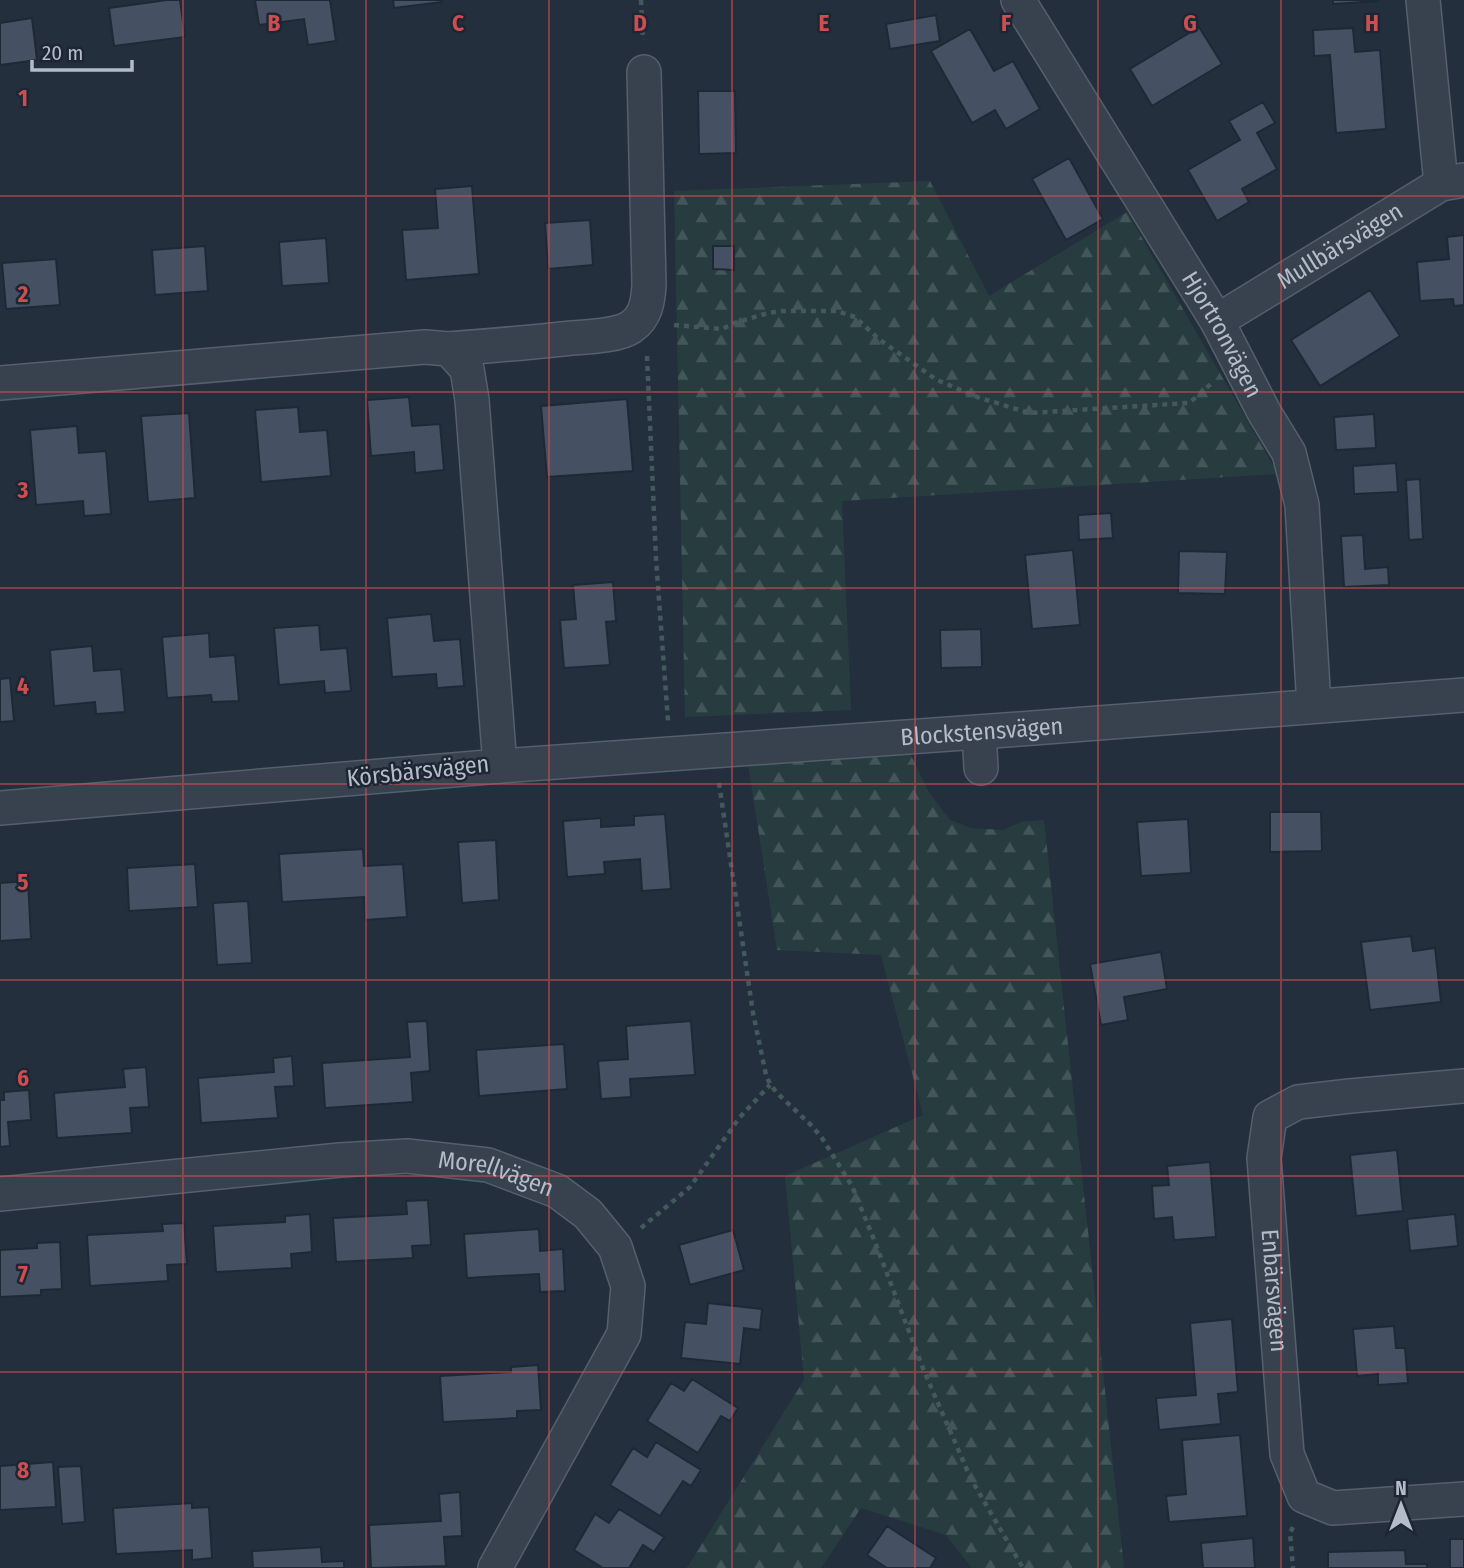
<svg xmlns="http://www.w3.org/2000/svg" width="1464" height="1568" viewBox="0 0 1464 1568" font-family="'Fira Sans Condensed',sans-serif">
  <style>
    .forest { fill: url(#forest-firs) }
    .building { fill: #455162; stroke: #1f2835; stroke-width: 2 }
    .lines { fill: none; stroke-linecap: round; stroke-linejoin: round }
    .minor-casing { stroke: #565f6c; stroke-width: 36 }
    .path { stroke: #44595c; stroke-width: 4.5; stroke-dasharray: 5 5; stroke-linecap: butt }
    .minor { stroke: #38414e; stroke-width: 33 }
    .grid { fill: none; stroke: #ce4d50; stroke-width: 2; stroke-opacity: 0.55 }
    .labels { text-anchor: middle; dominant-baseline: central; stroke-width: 5; stroke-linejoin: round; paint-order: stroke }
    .street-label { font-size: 24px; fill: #b4bcc9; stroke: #1d2633 }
    .grid-label { font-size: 23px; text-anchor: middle; font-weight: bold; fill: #ce4d50; stroke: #1d2633; stroke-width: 5; stroke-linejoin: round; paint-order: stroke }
  </style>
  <defs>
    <pattern id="forest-firs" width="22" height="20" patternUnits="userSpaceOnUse" patternTransform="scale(1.75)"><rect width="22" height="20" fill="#263c3f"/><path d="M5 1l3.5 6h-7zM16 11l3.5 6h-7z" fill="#435659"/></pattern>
  </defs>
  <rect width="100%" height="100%" fill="#242f3e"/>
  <path class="forest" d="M 930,181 L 989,296 L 1127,212 L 1278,474 L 842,501 L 851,710 L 685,717 L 674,191 Z
    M 910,753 L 928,791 L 950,820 L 971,828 L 1003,830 L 1021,822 L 1044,820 L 1124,1568 L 972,1568 L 946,1535 L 861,1508 L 821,1568 L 687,1568 L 804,1380 L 785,1176 L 923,1115 L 881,955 L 777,950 L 748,764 Z"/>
  <path class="building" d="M 167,0 L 180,0 L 185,37 L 114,46 L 109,8 Z
    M 255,0 L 330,0 L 336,41 L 308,45 L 304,19 L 259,25 Z
    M 393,0 L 441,0 L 442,2 L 394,8 Z
    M 1333,0 L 1378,0 L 1378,1 L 1333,4 Z
    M 936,15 L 940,41 L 890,49 L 886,24 Z
    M 32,18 L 37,60 L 0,65 L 0,23 Z
    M 1199,27 L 1222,64 L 1152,106 L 1130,69 Z
    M 1353,28 L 1355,52 L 1380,50 L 1386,129 L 1336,133 L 1330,55 L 1314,56 L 1313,30 Z
    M 970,29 L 994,71 L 1013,61 L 1040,109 L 1006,129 L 995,110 L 972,123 L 931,51 Z
    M 698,91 L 735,91 L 736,153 L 699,154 Z
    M 1263,102 L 1275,123 L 1257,133 L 1277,169 L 1242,189 L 1249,202 L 1217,221 L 1188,170 L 1240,140 L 1229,121 Z
    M 1069,158 L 1103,219 L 1066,240 L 1032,179 Z
    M 472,186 L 479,274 L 406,280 L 402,230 L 438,228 L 435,189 Z
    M 590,220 L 593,265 L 548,269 L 545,223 Z
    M 1464,235 L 1464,305 L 1454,306 L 1453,299 L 1420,301 L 1417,262 L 1449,259 L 1447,237 Z
    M 326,238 L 329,283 L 282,286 L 279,242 Z
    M 205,246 L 208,291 L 155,295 L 152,250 Z
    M 713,246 L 734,246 L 734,270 L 713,269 Z
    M 56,259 L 60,305 L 6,309 L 2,263 Z
    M 1370,290 L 1400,336 L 1320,386 L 1291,340 Z
    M 409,397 L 412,426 L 440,424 L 444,470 L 415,473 L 414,452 L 371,456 L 367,400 Z
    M 627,399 L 633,471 L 547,477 L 541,406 Z
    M 298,407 L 300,432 L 327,430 L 331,476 L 261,482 L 255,410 Z
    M 189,413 L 195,498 L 148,502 L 141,416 Z
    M 1374,414 L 1376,448 L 1336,450 L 1334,417 Z
    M 77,426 L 79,453 L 106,451 L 111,514 L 84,516 L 83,501 L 36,505 L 30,430 Z
    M 1396,463 L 1398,492 L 1354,494 L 1353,466 Z
    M 1420,479 L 1423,539 L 1409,540 L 1406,480 Z
    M 1111,513 L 1113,538 L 1079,540 L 1078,515 Z
    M 1363,535 L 1365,569 L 1388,567 L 1389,585 L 1344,587 L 1341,536 Z
    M 1073,550 L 1080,625 L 1032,629 L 1025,555 Z
    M 1179,551 L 1227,552 L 1225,594 L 1178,593 Z
    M 613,582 L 616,621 L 606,622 L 610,665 L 564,668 L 560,620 L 576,619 L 573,585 Z
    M 431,614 L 434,641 L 460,639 L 464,686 L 437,688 L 436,674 L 392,677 L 387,618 Z
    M 319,625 L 321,650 L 347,648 L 351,691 L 325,693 L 324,681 L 279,685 L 274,628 Z
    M 981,629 L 982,667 L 941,668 L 940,630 Z
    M 209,633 L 210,657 L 235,655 L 239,701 L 212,702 L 211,695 L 167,698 L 162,637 Z
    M 92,646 L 94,671 L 121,669 L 125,712 L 96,714 L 95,702 L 54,706 L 50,650 Z
    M 10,678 L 14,721 L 0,722 L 0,679 Z
    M 1270,812 L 1321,812 L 1322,851 L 1270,852 Z
    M 665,814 L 671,889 L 642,891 L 640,859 L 604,862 L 605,874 L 567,877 L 563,821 L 601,818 L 601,827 L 634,825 L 634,816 Z
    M 1188,819 L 1191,873 L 1141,876 L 1137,822 Z
    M 496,840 L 499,900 L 462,903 L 458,842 Z
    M 363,849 L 364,866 L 403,864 L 407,917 L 365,920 L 364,897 L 282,902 L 279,854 Z
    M 195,864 L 198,907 L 129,911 L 127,868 Z
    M 28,881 L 31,939 L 0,941 L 0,883 Z
    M 248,901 L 252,963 L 217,965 L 213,903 Z
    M 1411,936 L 1413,951 L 1435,948 L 1441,1002 L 1370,1010 L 1361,942 Z
    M 1161,952 L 1167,989 L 1124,997 L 1128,1020 L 1101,1025 L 1090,964 Z
    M 427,1021 L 430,1071 L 411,1073 L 413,1102 L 325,1108 L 322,1063 L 410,1057 L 407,1022 Z
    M 691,1021 L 695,1075 L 630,1079 L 631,1097 L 601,1099 L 598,1061 L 628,1059 L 626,1026 Z
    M 564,1044 L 567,1089 L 479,1096 L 476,1050 Z
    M 292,1056 L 294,1086 L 275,1087 L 278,1118 L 201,1123 L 198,1078 L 274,1072 L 273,1058 Z
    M 146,1067 L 149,1107 L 130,1108 L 132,1133 L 57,1138 L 54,1093 L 125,1087 L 123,1069 Z
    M 29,1090 L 31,1120 L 8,1122 L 10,1146 L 0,1147 L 0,1100 L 4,1100 L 4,1092 Z
    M 1397,1150 L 1403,1211 L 1356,1216 L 1350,1155 Z
    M 1210,1162 L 1216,1237 L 1174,1240 L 1172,1217 L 1154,1219 L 1152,1186 L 1169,1185 L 1167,1166 Z
    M 428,1200 L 431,1245 L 412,1246 L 413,1258 L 336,1262 L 333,1218 L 407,1214 L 406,1201 Z
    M 310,1214 L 312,1252 L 291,1254 L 292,1268 L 216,1272 L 213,1226 L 285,1222 L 285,1216 Z
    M 1455,1214 L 1458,1246 L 1410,1251 L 1407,1219 Z
    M 184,1223 L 187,1264 L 167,1265 L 168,1281 L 90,1286 L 87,1235 L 163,1231 L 162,1224 Z
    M 539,1229 L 540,1251 L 563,1249 L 565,1291 L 540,1292 L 539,1274 L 467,1278 L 464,1234 Z
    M 733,1230 L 744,1270 L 690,1285 L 679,1245 Z
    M 60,1242 L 62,1289 L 41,1290 L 41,1295 L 0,1297 L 0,1250 L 37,1248 L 37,1243 Z
    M 708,1303 L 762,1309 L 760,1330 L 744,1328 L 740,1364 L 681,1358 L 685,1322 L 706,1324 Z
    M 1232,1319 L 1238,1392 L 1218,1394 L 1221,1424 L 1159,1430 L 1156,1398 L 1196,1395 L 1190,1323 Z
    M 1394,1326 L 1396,1348 L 1405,1348 L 1408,1383 L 1378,1385 L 1378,1374 L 1357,1376 L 1353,1329 Z
    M 538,1365 L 541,1410 L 517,1411 L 517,1418 L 443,1422 L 440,1376 L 511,1372 L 511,1367 Z
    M 692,1379 L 738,1408 L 730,1421 L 721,1416 L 698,1453 L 647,1421 L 671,1383 L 684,1391 Z
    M 1240,1435 L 1247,1516 L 1169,1522 L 1166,1496 L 1186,1494 L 1182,1440 Z
    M 656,1442 L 701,1470 L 691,1486 L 683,1481 L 660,1516 L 610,1485 L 633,1448 L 647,1457 Z
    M 53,1462 L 56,1507 L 0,1510 L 0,1466 Z
    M 81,1466 L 85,1522 L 62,1524 L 58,1467 Z
    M 460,1492 L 462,1536 L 444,1537 L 446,1566 L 371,1568 L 369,1525 L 441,1521 L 439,1494 Z
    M 192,1503 L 192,1508 L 209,1507 L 212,1558 L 192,1560 L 192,1550 L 116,1554 L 113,1508 Z
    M 619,1509 L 664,1537 L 654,1552 L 643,1545 L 629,1568 L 603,1568 L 574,1550 L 595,1514 L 609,1523 Z
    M 887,1526 L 936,1558 L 930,1568 L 887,1568 L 867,1555 Z
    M 1253,1538 L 1255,1568 L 1203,1568 L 1201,1543 Z
    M 1450,1539 L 1464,1539 L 1464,1568 L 1450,1568 Z
    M 321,1547 L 322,1562 L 344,1561 L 344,1568 L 253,1568 L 252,1551 Z
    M 1405,1550 L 1406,1564 L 1427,1564 L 1427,1568 L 1328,1568 L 1328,1552 Z"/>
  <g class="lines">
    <g class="minor-casing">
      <g id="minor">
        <path id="s1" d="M 1018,0 L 1217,321 L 1264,412 L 1289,453 L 1302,505 L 1314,706"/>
        <path d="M 1423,0 L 1441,184"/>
        <path id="s2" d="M 1217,321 L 1441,184 L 1464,180"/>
        <path d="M 449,349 C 487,346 524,343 562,339 C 579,337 617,337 631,327 C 646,317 648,301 649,285 L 644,72"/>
        <path d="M 0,383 L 425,347 L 449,349 L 467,369 L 472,400 L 500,766 L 0,808"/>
        <path d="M 979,732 L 981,768"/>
        <path id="s3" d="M 500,766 L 1020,729 L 1464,695"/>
        <path id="s4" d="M 1464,1086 L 1350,1096 L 1298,1102 L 1270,1117 L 1264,1158 L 1287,1454 L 1304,1496 L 1333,1508 L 1464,1499"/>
        <path id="s5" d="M 0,1194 L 340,1160 L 407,1156 L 488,1165 L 557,1191 L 588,1214 L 615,1247 L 628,1286 L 624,1334 L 495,1568"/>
      </g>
    </g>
    <path class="path" d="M 641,0 L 643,40
      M 674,325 L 722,329 L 735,323 L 768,313 L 782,311 L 836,311 L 855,317 L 880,340 L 937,380 L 977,397 L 1023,411 L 1030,413 L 1188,403 L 1194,399 L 1213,382
      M 647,356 L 656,559 L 668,721
      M 719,783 L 753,1013 L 766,1075 L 770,1084 L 777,1093 L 812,1126 L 822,1138 L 852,1186 L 875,1242 L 924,1371 L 971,1479 L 1023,1568
      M 641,1228 L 690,1187 L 740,1117 L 770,1085
      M 1293,1527 L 1290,1533 L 1293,1568"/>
    <use href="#minor" class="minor"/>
  </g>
  <path class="grid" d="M 183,0 L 183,1568M 366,0 L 366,1568M 549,0 L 549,1568M 732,0 L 732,1568M 915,0 L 915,1568M 1098,0 L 1098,1568M 1281,0 L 1281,1568M 0,196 L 1464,196M 0,392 L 1464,392M 0,588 L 1464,588M 0,784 L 1464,784M 0,980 L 1464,980M 0,1176 L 1464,1176M 0,1372 L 1464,1372"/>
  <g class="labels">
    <g class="street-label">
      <text stroke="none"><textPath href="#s2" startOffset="144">Mullbärsvägen</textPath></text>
      <text stroke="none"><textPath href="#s1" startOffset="392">Hjortronvägen</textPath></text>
      <text stroke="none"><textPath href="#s3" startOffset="483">Blockstensvägen</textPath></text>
      <text transform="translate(418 771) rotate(-6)">Körsbärsvägen</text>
      <text stroke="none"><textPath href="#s5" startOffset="500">Morellvägen</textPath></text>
      <text stroke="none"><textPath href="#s4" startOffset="373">Enbärsvägen</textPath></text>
    </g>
  </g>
  <g class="grid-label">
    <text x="274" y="31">B</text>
    <text x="458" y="31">C</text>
    <text x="640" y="31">D</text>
    <text x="824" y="31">E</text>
    <text x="1006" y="31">F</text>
    <text x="1190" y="31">G</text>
    <text x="1372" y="31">H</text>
    <text x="23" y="106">1</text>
    <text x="23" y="302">2</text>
    <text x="23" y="498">3</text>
    <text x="23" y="694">4</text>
    <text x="23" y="890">5</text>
    <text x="23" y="1086">6</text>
    <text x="23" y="1282">7</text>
    <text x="23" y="1478">8</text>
  </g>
  <g transform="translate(1401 1505)" stroke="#1d2633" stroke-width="5" paint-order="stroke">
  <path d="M0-5L12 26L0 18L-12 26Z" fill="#b4bcc9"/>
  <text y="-10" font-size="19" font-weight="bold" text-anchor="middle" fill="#b4bcc9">N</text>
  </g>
  <path d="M32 60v10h100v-10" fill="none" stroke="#b4bcc9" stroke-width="3.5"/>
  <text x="42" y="60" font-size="21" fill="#b4bcc9" stroke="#1d2633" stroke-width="5" paint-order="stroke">20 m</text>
</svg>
